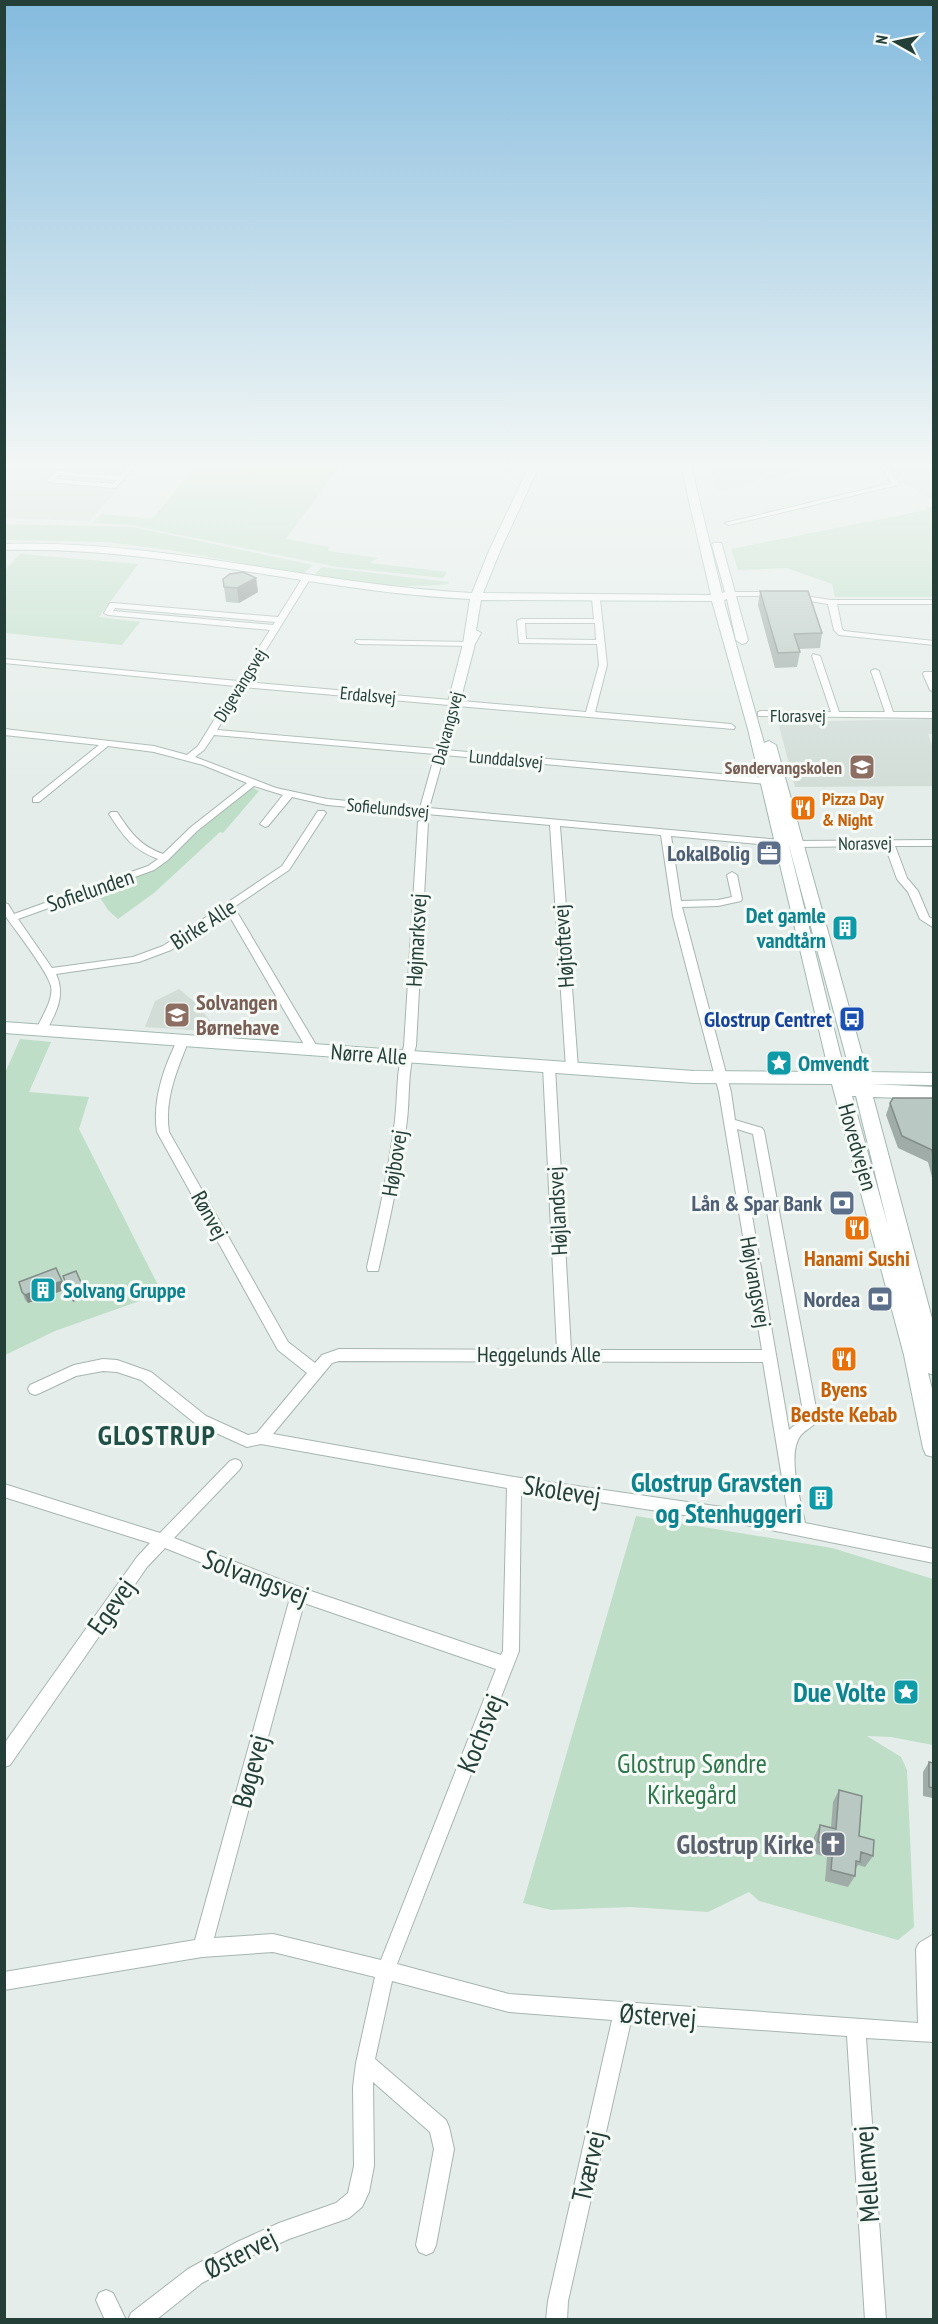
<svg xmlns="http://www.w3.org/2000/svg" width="938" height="2324" viewBox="0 0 938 2324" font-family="'PT Sans Narrow',sans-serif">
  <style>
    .built { fill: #d2ddd8 }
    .green { fill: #bedec7 }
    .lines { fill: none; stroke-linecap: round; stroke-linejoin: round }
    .street-casing { stroke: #a7b5b0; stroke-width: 2 }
    .secondary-casing { stroke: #a3b9b1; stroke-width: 2 }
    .street { fill: #fff; fill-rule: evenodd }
    .secondary { fill: #fff; fill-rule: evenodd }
    .wall { fill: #9faca7 }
    .shaded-wall { fill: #828c88 }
    .building { fill: #b9c8c2; stroke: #828c88; stroke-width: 1.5 }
    .labels { text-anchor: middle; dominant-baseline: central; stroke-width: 6; stroke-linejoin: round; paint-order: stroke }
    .far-street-label { font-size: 18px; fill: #243f38; stroke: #f5faf7 }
    .far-education-label { font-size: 18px; font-weight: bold; fill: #785e54; stroke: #f5faf7; text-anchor: end }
    .far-food-label { font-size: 18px; font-weight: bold; fill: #c56008; stroke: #f5faf7; text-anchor: start }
    .service-label { font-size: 22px; font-weight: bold; fill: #4e5e75; stroke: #f5faf7; text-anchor: end }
    .street-label { font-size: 22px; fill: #243f38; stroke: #f5faf7 }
    .culture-label { font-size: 22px; font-weight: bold; fill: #0d838f; stroke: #f5faf7; text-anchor: start }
    .education-label { font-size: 22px; font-weight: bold; fill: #785e54; stroke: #f5faf7; text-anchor: start }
    .transit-label { font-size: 22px; font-weight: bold; fill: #164399; stroke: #f5faf7; text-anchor: end }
    .food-label { font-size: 22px; font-weight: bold; fill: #c56008; stroke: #f5faf7 }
    .near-culture-label { font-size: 27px; font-weight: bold; fill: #0d838f; stroke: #f5faf7; text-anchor: end }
    .near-street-label { font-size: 27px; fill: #243f38; stroke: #f5faf7 }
    .near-park-label { font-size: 27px; fill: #2f754b; stroke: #f5faf7 }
    .near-worship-label { font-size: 27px; font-weight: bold; fill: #5b616d; stroke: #f5faf7; text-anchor: end }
    .district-label { font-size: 28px; font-weight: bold; letter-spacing: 1.5px; fill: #205045; stroke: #f5faf7 }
  </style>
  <rect width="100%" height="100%" fill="#e4ede9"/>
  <path class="built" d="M 5,462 L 143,462 L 89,521 L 5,518 Z
    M 708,462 L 833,462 L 717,492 Z
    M 860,462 L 933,462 L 933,500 L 908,485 L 887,481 L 874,464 Z
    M 933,719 L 933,734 L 928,734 L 933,748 L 933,786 L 795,787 L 778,722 Z
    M 179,989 L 196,1003 L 219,1032 L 145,1027 L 155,1001 Z"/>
  <path class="green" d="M 199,462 L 343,462 L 286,539 L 329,547 L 328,551 L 378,558 L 370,563 L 447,572 L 443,578 L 338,567 L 131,525 L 93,523 L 101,514 L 152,519 Z
    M 933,507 L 933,597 L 835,597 L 832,584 L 787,568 L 738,570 L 731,549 L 927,510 L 925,508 Z
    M 5,524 L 133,527 L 313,565 L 303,574 L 176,551 L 108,542 L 5,540 Z
    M 20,554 L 138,564 L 99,617 L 140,622 L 122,645 L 5,633 L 5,570 Z
    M 322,567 L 449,582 L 448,584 C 410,589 351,584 315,574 Z
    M 251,787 L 259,791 L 223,833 L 220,832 L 154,893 L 118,919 L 108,910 L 96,891 L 151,871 Z
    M 20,1039 L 51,1042 L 29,1092 L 89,1097 L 79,1129 L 162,1293 L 55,1331 L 5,1355 L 5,1073 Z
    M 636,1516 L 832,1548 L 933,1579 L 933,1745 L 891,1737 L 867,1736 L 901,1757 L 907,1770 L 914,1927 L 898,1940 L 759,1901 L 749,1892 L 708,1912 L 630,1907 L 551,1910 L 523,1903 Z"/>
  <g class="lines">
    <g class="street-casing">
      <path id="street" d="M 132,462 L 139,462 L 115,488 L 49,482 L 46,480 L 57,471 L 120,476 ZM 59,475 L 117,480 L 113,484 L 55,479 Z
        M 878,462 L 885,462 L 899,484 L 898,485 L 729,525 L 725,523 L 892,483 Z
        M 303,577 L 310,579 L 246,682 L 586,712 L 599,665 L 597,644 L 519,643 L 517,621 L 521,619 L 594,619 L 592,599 L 596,597 L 600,599 L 607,665 L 595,712 L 731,724 L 735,727 L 734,729 L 457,706 L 445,750 L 766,778 L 771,781 L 766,784 L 444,755 L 429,808 L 780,840 L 785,843 L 780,846 L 671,836 L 681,901 L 718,900 L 732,897 L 727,875 L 732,872 L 737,875 L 742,899 L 741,901 L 718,906 L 682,907 L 731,1092 L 735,1120 L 762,1128 L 764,1131 L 818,1419 C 814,1427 806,1429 801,1435 C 786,1454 801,1501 805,1523 L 934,1549 L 934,1563 L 736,1523 L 521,1490 L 519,1651 L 397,1964 L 509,1994 L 918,2023 L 916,1949 L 919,1943 L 934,1934 L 934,2042 L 866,2038 L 886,2320 L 865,2320 L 847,2036 L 631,2021 L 568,2301 L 567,2320 L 546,2320 L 548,2301 L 612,2020 L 509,2012 L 392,1981 L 375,2059 L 446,2120 L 449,2127 L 454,2149 L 436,2245 L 433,2252 L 426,2255 L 419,2252 L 416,2245 L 434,2149 L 430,2132 L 373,2082 L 374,2166 L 369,2192 L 362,2207 L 349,2218 L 289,2239 L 251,2256 L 202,2283 L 156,2320 L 128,2320 L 131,2313 L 188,2269 L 237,2242 L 279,2223 L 336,2203 L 348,2193 L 354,2166 L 353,2087 L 356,2063 L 375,1977 L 273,1952 L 202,1957 L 4,1990 L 4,1972 L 195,1940 L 290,1598 L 165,1548 L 147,1567 L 10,1765 L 4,1767 L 4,1744 L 137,1557 L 150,1543 L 4,1497 L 4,1484 L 160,1533 L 230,1461 L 235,1459 L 240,1461 L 242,1465 L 240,1469 L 174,1538 L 299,1587 L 501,1655 L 503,1651 L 507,1488 L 261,1444 L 247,1447 L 196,1424 L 141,1380 L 117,1372 L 103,1371 L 76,1376 L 40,1393 L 35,1395 L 30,1393 L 28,1389 L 30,1385 L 74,1365 L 103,1359 L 117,1360 L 151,1372 L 206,1416 L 248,1435 L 257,1433 L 307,1373 L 278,1350 L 157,1132 C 152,1100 164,1066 179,1037 L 187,1037 L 189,1040 C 177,1070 164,1099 169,1132 L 288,1342 L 315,1363 L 322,1355 L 339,1349 L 557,1350 L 543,1067 L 549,1063 L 555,1067 L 571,1350 L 762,1350 L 719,1092 L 673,916 L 661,835 L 560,826 L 578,1068 L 576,1071 L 568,1071 L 566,1068 L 550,825 L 327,805 L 292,797 L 268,826 L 265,827 L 260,824 L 283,795 L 254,786 L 197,831 L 168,860 L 154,870 L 18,919 L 52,968 L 133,957 L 163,946 L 282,866 L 318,811 L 324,811 L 326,813 L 289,870 L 234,907 L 319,1050 L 317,1053 L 309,1053 L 227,912 L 171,950 L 139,962 L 56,974 C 66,996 56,1013 45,1033 L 37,1033 L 36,1030 C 41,1018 54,1000 51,986 C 47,970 15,930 4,914 L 4,903 L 8,904 L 14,914 L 148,866 L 158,859 C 132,849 124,837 109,814 L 111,812 L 117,812 C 130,832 140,846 163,854 L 191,827 L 247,783 L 203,765 L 154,752 L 108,746 L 39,802 L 33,802 L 33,798 L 99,745 L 4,735 L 4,729 L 154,746 L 187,755 L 198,746 L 235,686 L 4,663 L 4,659 L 238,681 L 270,630 L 108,615 L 104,613 L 110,603 L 113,603 L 278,617 ZM 115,608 L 275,622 L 273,625 L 113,611 ZM 525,623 L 595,623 L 596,640 L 526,639 ZM 243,687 L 449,705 L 437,749 L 217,730 ZM 214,735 L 435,754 L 420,808 L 327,799 L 276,788 L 195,757 L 204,750 ZM 737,1129 L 753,1134 L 804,1417 L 789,1430 ZM 339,1361 L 763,1362 L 789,1520 L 736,1509 L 514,1477 L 273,1434 L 332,1363 ZM 304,1603 L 496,1669 L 381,1960 L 273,1934 L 214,1938 Z
        M 728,592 L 774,592 L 778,594 L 774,596 L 731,596 L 727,594 Z
        M 791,594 L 831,600 L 934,600 L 934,604 L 837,604 L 842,629 L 844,631 L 934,641 L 934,645 L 839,635 L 834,630 L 828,604 L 791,598 Z
        M 356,640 L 469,642 L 473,644 L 469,646 L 359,644 L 355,642 Z
        M 813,654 L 820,656 L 839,712 L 885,712 L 871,671 L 875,669 L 879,671 L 893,712 L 934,712 L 934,718 L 758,716 L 758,712 L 761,711 L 831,712 L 812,656 Z
        M 924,672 L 934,672 L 934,692 L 930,690 L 923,674 Z
        M 423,819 L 428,822 L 416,1046 C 407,1070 410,1095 407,1120 C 401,1169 390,1218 379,1267 L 378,1271 L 368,1271 L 367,1267 C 378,1218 389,1169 395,1120 C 398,1095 396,1070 404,1046 L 418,822 Z
        M 934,840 L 934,846 L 895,846 L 907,878 L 918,891 L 929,917 L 934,920 L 934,928 L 920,919 L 908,892 L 897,879 L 885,846 L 796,847 L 791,844 L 796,841 Z
        M 106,2290 L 113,2293 L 126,2320 L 105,2320 L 96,2300 L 99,2293 Z"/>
    </g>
    <g class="secondary-casing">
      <path id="secondary" d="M 531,462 L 541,462 L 500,551 L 483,593 L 711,595 L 680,462 L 690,462 L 722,593 L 725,592 L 712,545 L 713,543 L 721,543 L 722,545 L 748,640 L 746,643 L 742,644 L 736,640 L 727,599 L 724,600 L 725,605 L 764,743 L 769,741 L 776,745 L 867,1072 L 934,1073 L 934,1085 L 870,1084 L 934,1087 L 934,1099 L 873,1097 L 934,1326 L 934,1375 L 928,1373 L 934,1397 L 934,1457 L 926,1455 L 923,1448 L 904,1355 L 832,1084 L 694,1083 L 4,1033 L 4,1022 L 694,1071 L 829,1072 L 748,729 L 712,601 L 481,600 L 476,630 L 481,633 L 475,644 L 460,702 L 454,706 L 448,702 L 463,644 L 470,599 C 314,592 162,545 4,550 L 4,544 C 162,539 315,585 472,593 L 489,551 ZM 788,842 L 847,1060 L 850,1072 L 846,1072 L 840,1053 ZM 852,1096 L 856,1096 L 888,1226 Z"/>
    </g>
    <use href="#street" class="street"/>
    <use href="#secondary" class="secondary"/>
  </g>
  <path class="wall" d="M 256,578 L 258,592 L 239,603 L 226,602 L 224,587 Z
    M 760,591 L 822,633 L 820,648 L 799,649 L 800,652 L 797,667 L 775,668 L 758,605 Z
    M 933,1098 L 933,1181 L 928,1162 L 898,1148 L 886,1115 L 890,1103 Z
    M 19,1282 L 64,1290 L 28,1303 L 25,1300 Z
    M 815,1489 L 829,1499 L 827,1502 L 816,1503 L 814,1493 Z
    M 929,1762 L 933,1763 L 933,1798 L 923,1796 L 923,1772 Z
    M 839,1790 L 859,1836 L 873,1856 L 865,1867 L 858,1865 L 855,1870 L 855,1876 L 848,1887 L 825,1881 L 827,1857 L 812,1853 L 814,1837 L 820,1825 L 831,1828 L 833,1802 Z"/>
  <path class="shaded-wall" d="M 256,578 L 258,592 L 239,603 L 237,588 Z
    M 62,1281 L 64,1290 L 28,1303 L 25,1295 Z
    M 84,1289 L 86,1297 L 73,1302 L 70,1294 Z"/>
  <path class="building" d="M 243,572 L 256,578 L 237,588 L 224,587 L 223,579 L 230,574 Z
    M 760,591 L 808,591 L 822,633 L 794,634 L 800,652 L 778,653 Z
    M 893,1098 L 933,1098 L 933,1155 L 932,1150 L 902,1136 L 890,1103 Z
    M 56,1268 L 62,1281 L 25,1295 L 22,1292 L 19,1282 Z
    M 76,1271 L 84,1289 L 70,1294 L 63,1276 Z
    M 815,1489 L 826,1489 L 829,1499 L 818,1499 Z
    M 929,1762 L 933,1763 L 933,1788 L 929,1787 Z
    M 839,1790 L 862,1796 L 859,1836 L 874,1840 L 873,1856 L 861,1852 L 860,1862 L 856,1861 L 855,1876 L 831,1870 L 833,1846 L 818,1842 L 820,1825 L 836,1829 Z"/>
  <linearGradient id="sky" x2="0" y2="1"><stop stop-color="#84bbde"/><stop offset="0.59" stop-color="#f3f7f5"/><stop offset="1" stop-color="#f3f7f5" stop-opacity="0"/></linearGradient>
  <rect width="938" height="788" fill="url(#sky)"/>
  <defs>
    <g id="school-square" transform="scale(1.35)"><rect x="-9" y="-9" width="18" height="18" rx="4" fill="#8d6e63" stroke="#f5faf7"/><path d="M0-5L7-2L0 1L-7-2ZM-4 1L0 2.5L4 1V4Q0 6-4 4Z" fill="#fff"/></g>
    <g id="restaurant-square" transform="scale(1.35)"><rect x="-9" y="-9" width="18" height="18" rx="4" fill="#e8710a" stroke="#f5faf7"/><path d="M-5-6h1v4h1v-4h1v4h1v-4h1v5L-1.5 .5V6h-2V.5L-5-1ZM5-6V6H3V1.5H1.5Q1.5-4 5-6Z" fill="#fff"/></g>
    <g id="office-square" transform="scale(1.35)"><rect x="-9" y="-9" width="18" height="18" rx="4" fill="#5c6f8a" stroke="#f5faf7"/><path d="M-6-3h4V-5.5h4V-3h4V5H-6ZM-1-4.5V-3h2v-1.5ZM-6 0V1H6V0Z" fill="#fff"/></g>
    <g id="building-square" transform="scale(1.35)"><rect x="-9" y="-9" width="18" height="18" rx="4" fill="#0f9aa8" stroke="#f5faf7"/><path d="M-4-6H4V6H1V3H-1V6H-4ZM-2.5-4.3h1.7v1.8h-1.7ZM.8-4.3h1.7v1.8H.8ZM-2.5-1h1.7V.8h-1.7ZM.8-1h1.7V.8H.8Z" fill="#fff"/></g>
    <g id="bus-square" transform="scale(1.35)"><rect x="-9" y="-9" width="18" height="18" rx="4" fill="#1a4fb4" stroke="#f5faf7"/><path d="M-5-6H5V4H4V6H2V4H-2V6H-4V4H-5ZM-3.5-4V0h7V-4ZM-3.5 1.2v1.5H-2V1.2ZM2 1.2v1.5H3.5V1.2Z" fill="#fff"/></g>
    <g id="sight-square" transform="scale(1.35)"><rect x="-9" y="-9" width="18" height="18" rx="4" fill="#0f9aa8" stroke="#f5faf7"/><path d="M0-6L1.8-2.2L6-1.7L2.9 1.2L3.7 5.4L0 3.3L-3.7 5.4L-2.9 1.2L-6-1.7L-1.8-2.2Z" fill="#fff"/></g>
    <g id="bank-square" transform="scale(1.35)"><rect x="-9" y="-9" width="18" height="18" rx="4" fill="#5c6f8a" stroke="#f5faf7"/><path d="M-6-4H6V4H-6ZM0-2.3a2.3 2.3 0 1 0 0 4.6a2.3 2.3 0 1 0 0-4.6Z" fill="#fff"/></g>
    <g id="church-square" transform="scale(1.35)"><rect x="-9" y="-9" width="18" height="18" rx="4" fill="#6b7280" stroke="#f5faf7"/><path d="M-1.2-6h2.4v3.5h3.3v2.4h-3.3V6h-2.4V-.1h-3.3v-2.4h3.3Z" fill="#fff"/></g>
  </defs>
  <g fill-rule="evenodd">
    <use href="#school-square" x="862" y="767"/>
    <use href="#restaurant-square" x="803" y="808"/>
    <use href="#office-square" x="769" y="853"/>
    <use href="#building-square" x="845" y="928"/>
    <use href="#school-square" x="177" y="1015"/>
    <use href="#bus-square" x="852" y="1019"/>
    <use href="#sight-square" x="779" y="1063"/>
    <use href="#bank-square" x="842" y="1203"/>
    <use href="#restaurant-square" x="857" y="1228"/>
    <use href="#building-square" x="43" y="1290"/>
    <use href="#bank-square" x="880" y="1299"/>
    <use href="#restaurant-square" x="844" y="1359"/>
    <use href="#building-square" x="821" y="1498"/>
    <use href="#sight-square" x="906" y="1692"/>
    <use href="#church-square" x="833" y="1844"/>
  </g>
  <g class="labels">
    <g class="far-street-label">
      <text transform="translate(240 685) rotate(-58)">Digevangsvej</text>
      <text transform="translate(368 695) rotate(5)">Erdalsvej</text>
      <text x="798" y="715">Florasvej</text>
      <text transform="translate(447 728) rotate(-75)">Dalvangsvej</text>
      <text transform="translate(506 759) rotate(5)">Lunddalsvej</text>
      <text transform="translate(388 808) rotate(5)">Sofielundsvej</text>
      <text transform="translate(865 843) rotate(-1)">Norasvej</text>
    </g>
    <g class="far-education-label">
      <text x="842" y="767">Søndervangskolen</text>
    </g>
    <g class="far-food-label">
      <text x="822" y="798">Pizza Day<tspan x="822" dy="21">&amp; Night</tspan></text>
    </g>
    <g class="service-label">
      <text x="750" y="853">LokalBolig</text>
      <text x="822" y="1203">Lån &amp; Spar Bank</text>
      <text x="860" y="1299">Nordea</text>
    </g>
    <g class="street-label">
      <text transform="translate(90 890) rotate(-19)">Sofielunden</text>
      <text transform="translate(203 924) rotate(-33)">Birke Alle</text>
      <text transform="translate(416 940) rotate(-87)">Højmarksvej</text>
      <text transform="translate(563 946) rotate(-94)">Højtoftevej</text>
      <text transform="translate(369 1054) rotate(4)">Nørre Alle</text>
      <text transform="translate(858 1147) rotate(74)">Hovedvejen</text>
      <text transform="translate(394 1163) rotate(-81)">Højbovej</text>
      <text transform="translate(557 1211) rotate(-93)">Højlandsvej</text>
      <text transform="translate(210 1215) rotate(61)">Rønvej</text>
      <text transform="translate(756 1282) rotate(80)">Højvangsvej</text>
      <text x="539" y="1354">Heggelunds Alle</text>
    </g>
    <g class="culture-label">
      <text x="826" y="915" text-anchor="end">Det gamle<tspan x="826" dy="25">vandtårn</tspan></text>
      <text x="798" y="1063">Omvendt</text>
      <text x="63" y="1290">Solvang Gruppe</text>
    </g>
    <g class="education-label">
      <text x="196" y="1002">Solvangen<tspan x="196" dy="25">Børnehave</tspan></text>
    </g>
    <g class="transit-label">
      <text x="832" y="1019">Glostrup Centret</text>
    </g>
    <g class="food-label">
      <text x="857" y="1258">Hanami Sushi</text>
      <text x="844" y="1389">Byens<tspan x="844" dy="25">Bedste Kebab</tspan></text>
    </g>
    <g class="near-culture-label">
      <text x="802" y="1482">Glostrup Gravsten<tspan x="802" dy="31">og Stenhuggeri</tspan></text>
      <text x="886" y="1692">Due Volte</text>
    </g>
    <g class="near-street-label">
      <text transform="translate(562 1490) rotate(9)">Skolevej</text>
      <text transform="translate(256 1577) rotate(21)">Solvangsvej</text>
      <text transform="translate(111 1606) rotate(-55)">Egevej</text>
      <text transform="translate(480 1733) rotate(-68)">Kochsvej</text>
      <text transform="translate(250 1771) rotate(-75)">Bøgevej</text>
      <text transform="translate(658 2015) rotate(4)">Østervej</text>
      <text transform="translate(588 2166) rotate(-77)">Tværvej</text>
      <text transform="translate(866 2174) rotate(-94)">Mellemvej</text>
      <text transform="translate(240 2253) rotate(-27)">Østervej</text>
    </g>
    <g class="near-park-label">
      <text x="692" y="1763">Glostrup Søndre<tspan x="692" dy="31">Kirkegård</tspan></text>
    </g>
    <g class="near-worship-label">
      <text x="814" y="1844">Glostrup Kirke</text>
    </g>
    <g class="district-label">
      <text x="157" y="1434">GLOSTRUP</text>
    </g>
  </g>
  <rect width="938" height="2324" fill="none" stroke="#243f38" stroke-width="12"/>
  <g transform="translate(896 42) rotate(279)" stroke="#f5faf7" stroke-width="4.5" paint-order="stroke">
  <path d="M0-4.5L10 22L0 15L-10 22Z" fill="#243f38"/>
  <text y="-9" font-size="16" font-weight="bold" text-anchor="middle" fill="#243f38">N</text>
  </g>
</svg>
